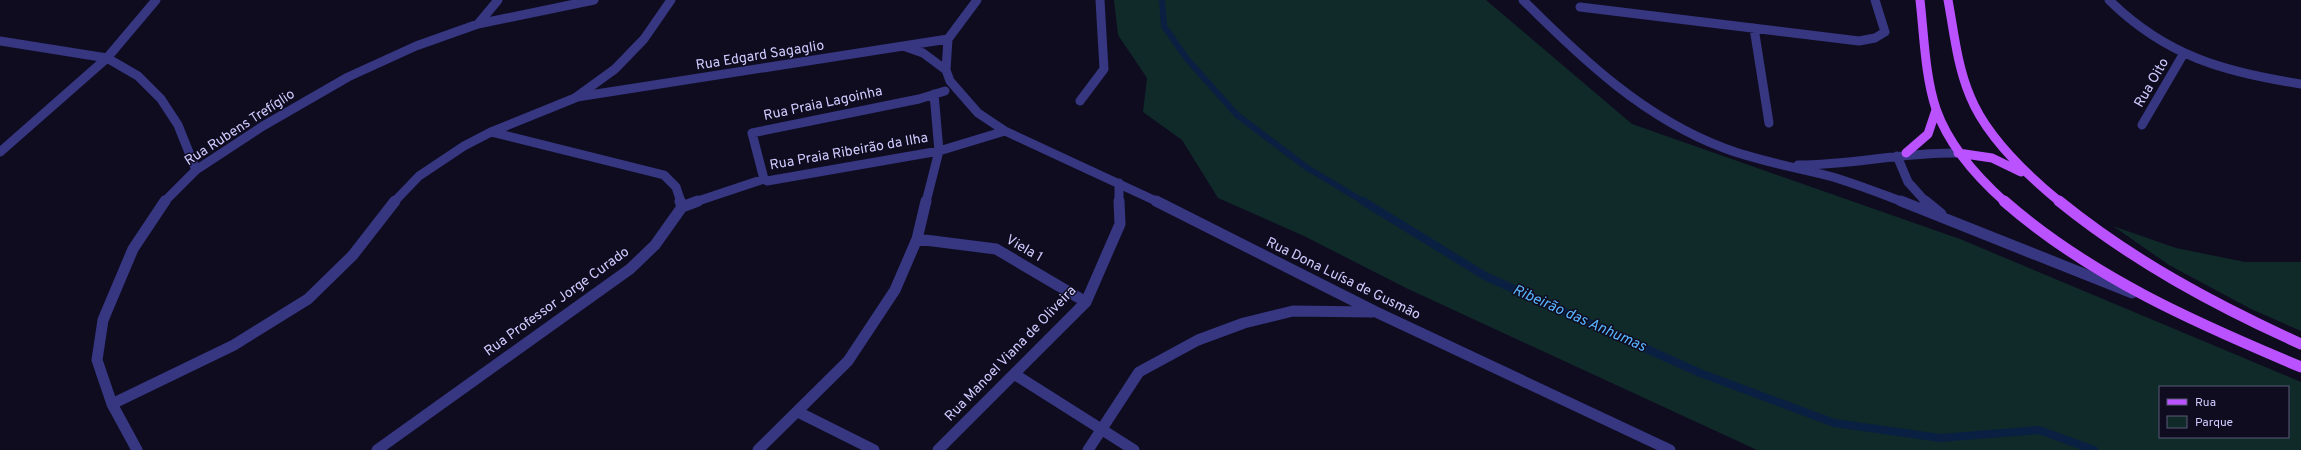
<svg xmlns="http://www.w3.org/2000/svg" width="2301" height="450" viewBox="0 0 2301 450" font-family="Overpass,sans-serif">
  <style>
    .green { fill: #0f2a29; fill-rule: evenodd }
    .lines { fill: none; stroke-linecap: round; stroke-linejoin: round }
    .stream-far1 { stroke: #0a2042; stroke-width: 6 }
    .stream { stroke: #0a2042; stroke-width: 8 }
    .minor-far1 { stroke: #363681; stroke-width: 9 }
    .minor { stroke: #363681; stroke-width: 11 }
    .major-far1 { stroke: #ba52ff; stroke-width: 9 }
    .major { stroke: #ba52ff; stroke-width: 11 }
    .labels { text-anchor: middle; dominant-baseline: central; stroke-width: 3; stroke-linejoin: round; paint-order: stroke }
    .street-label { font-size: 14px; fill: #d0cbff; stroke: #0f0c20 }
    .water-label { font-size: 15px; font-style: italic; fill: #59b7ff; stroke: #0f0c20 }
  </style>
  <rect width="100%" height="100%" fill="#0f0c20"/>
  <path class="green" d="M 1114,0 L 1486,0 L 1632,124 L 1960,239 L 2301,382 L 2301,450 L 1757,450 L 1406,288 L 1304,236 L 1218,198 L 1182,140 L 1143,112 L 1147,78 L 1118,35 ZM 2160,387 L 2288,387 L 2288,437 L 2160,437 Z
    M 2113,226 L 2176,248 L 2245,262 L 2301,262 L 2301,331 L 2251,309 L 2169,265 Z"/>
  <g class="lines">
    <path class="stream-far1" d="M 1162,0 L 1164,26 L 1187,59 L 1237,115 L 1306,167 L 1364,202"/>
    <path class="stream" d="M 1363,201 L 1485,276 L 1700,373 L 1834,423 L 1940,438 L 2039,430 L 2094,450"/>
    <path class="minor-far1" d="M 977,0 L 948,39 L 946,70 L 950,81 L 978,113 L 1005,131 L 1158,202
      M 1523,0 C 1582,59 1644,118 1724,148 C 1758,161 1794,167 1829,176 C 1854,183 1879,193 1903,202
      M 2109,0 C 2166,56 2224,72 2301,84
      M 1580,7 L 1859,41 L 1875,38 L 1885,32 L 1875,0
      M 478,24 L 498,0
      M 1754,28 L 1769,123
      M 0,41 L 107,58 L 138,76 L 161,99 L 178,125 L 196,170
      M 906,47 L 923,53 L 946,70
      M 577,97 L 948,39
      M 1080,101 L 1104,69 L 1100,0
      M 2142,125 L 2184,53
      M 491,132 L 664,175 L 676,187 L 681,202
      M 0,152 L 107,58 L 156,0
      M 1897,156 L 1908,182 L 1926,202
      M 1798,165 C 1852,165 1904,152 1958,153
      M 764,179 L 752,133 L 919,99 L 945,91
      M 1119,183 L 1119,202
      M 164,202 L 196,170 L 263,126 L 348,77 L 416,46 L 478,24 L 594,0
      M 394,202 L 419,176 L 464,146 L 491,132 L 575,98 L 615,69 L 644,39 L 671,0
      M 695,202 L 764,179 L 767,181 L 939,151 L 1005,131
      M 926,202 L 939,151 L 934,94"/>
    <path class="minor" d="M 1156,201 L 1376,312 L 1670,450
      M 1901,201 L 2132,293
      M 1925,201 L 1941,214
      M 682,207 L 698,201
      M 917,239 L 996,249 L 1086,302
      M 1014,374 L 1134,450
      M 112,404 L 234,345 L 308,299 L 353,255 L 395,201
      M 798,412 L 874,450
      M 137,450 L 112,404 L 97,360 L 103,320 L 133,249 L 165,201
      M 377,450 L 630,269 L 655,245 L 682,207 L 680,201
      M 758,450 L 848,361 L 895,290 L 917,239 L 926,201
      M 938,450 L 1086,302 L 1120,224 L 1119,201
      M 1088,450 L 1139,372 L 1198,340 L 1244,323 L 1293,311 L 1372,312"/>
    <path class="major-far1" d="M 1920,0 C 1924,35 1925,76 1936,109 C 1949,146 1977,177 2005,202
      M 1948,0 C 1954,32 1957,65 1970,96 C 1986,136 2027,175 2060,202
      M 1906,153 L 1928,134 L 1936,110
      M 1958,153 L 1992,158 L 2021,172"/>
    <path class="major" d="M 2004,201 C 2091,277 2196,323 2301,367
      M 2059,201 C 2133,261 2215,305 2301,344"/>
  </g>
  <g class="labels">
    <g class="street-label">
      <text transform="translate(760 56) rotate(-9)">Rua Edgard Sagaglio</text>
      <text transform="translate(2152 83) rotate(-60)">Rua Oito</text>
      <text transform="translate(823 104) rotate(-12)">Rua Praia Lagoinha</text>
      <text transform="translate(240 128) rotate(-33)">Rua Rubens Trefíglio</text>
      <text transform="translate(849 152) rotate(-10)">Rua Praia Ribeirão da Ilha</text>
      <text transform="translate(1024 249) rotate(30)">Viela 1</text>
      <text transform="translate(1343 279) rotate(26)">Rua Dona Luísa de Gusmão</text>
      <text transform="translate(557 302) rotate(-36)">Rua Professor Jorge Curado</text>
      <text transform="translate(1011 354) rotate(-46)">Rua Manoel Viana de Oliveira</text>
    </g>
    <g class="water-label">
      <text transform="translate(1579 319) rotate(24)">Ribeirão das Anhumas</text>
    </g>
  </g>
  <rect x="2159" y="386" width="130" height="52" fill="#0f0c20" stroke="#5c5879"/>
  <rect x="2167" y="399" width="20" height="6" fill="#ba52ff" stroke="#5c5879"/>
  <text x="2195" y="406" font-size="12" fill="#d0cbff">Rua</text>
  <rect x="2167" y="416" width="20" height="12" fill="#0f2a29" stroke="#5c5879"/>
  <text x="2195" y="426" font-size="12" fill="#d0cbff">Parque</text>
</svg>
